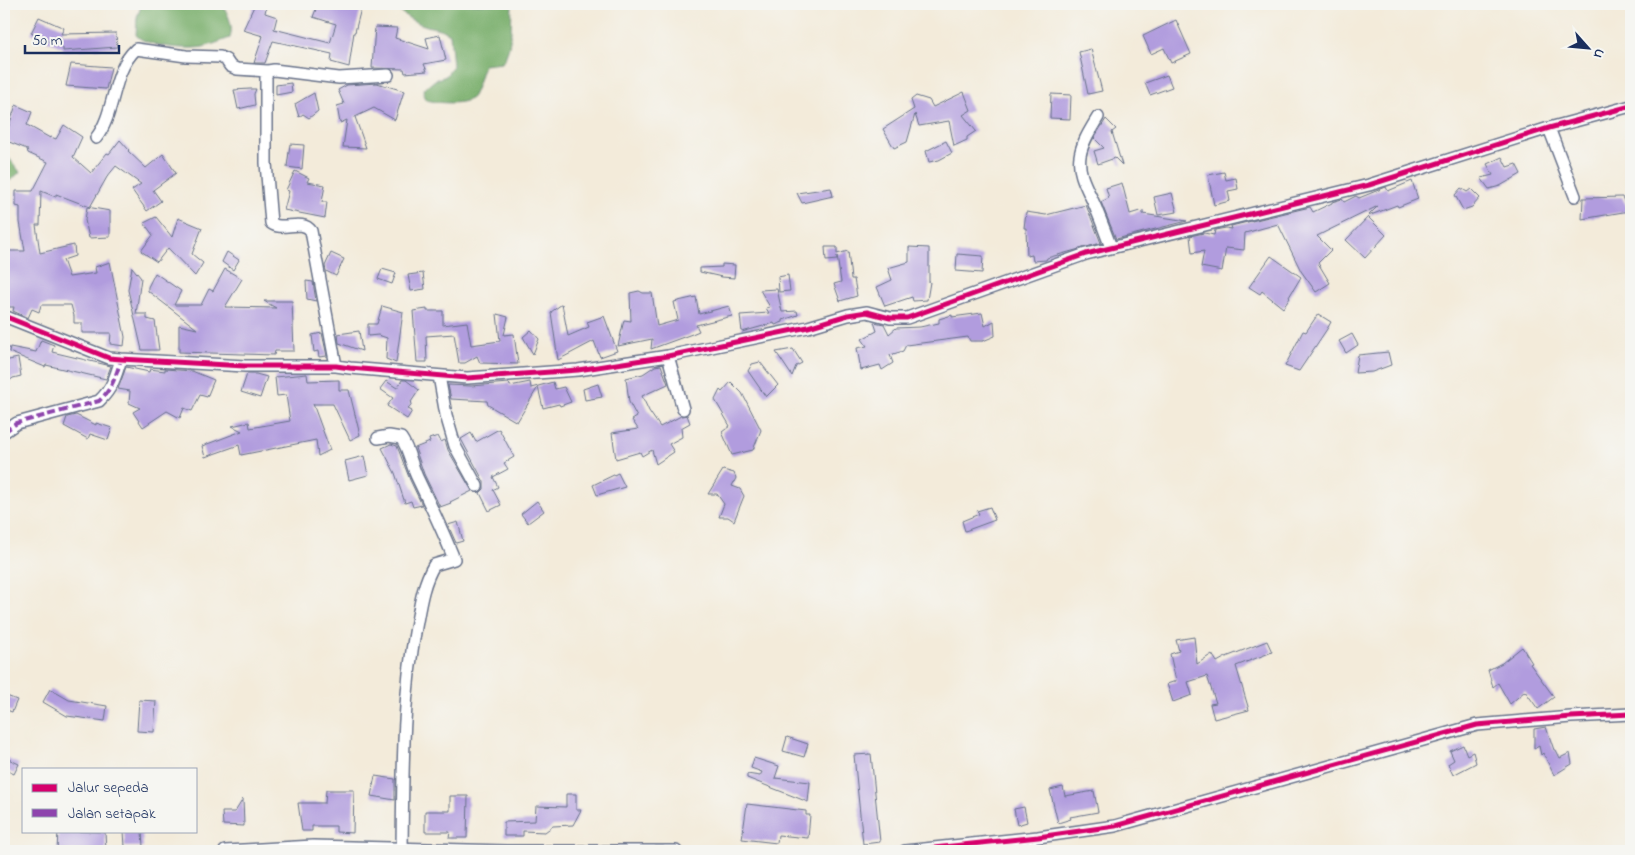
<svg xmlns="http://www.w3.org/2000/svg" width="1635" height="855" viewBox="0 0 1635 855" font-family="'Indie Flower',sans-serif">
  <style>
    .forest { fill: #78ae6b; stroke: #4a6e64 }
    .building { fill: #b19cde }
    .lines { fill: none; stroke-linecap: round; stroke-linejoin: round }
    .street-casing { stroke: #677189; stroke-width: 14 }
    .street { stroke: #fff; stroke-width: 11 }
    .quiet { stroke: #8e44ad; stroke-width: 4; stroke-dasharray: 8 4; stroke-linecap: butt }
    .cycleway-casing { stroke: #f6f6f2; stroke-width: 8 }
    .cycleway { stroke: #d6006c; stroke-width: 5 }
  </style>
  <rect width="100%" height="100%" fill="#f6f6f2"/>
  <filter id="ink" filterUnits="userSpaceOnUse"><feTurbulence type="fractalNoise" baseFrequency=".02" numOctaves="2"/><feDisplacementMap in="SourceGraphic" scale="10" xChannelSelector="R" yChannelSelector="G"/><feConvolveMatrix kernelMatrix="1 2 1 2 8 2 1 2 1" color-interpolation-filters="sRGB"/></filter>
  <filter id="wash" filterUnits="userSpaceOnUse"><feTurbulence type="fractalNoise" baseFrequency=".0096" numOctaves="4" result="noise"/><feDisplacementMap in="SourceGraphic" scale="20" xChannelSelector="R" yChannelSelector="G"/><feGaussianBlur stdDeviation="1.12" result="paint"/><feColorMatrix in="noise" values="0 0 0 0 0 0 0 0 0 0 0 0 0 0 0 0 0 1.4 0 .05"/><feComposite in="paint" operator="in"/></filter>
  <g filter="url(#wash)">
    <rect width="100%" height="100%" fill="#f3ebda"/>
    <path class="forest" d="M 142,4 L 222,4 C 228,14 234,26 230,38 C 221,41 212,45 203,47 C 188,50 146,47 136,35 L 137,17 Z
      M 391,4 L 512,4 C 511,22 513,48 502,63 L 484,65 C 480,75 478,87 473,96 C 467,106 437,103 427,100 L 424,95 L 424,89 L 435,80 L 446,76 L 453,66 L 450,34 C 439,27 435,29 424,25 C 412,22 400,12 391,4 Z
      M 4,152 L 20,172 L 11,180 L 4,182 Z"/>
    <g id="blocks">
      <path class="building" d="M 255,4 L 266,8 L 265,13 L 277,17 L 274,29 L 330,43 L 336,24 L 313,17 L 318,4 L 362,4 L 355,32 L 354,32 L 349,67 L 331,62 L 332,54 L 273,41 L 265,63 L 254,63 L 263,36 L 243,30 Z
        M 39,17 L 64,28 L 61,34 L 116,33 L 117,47 L 63,51 L 63,48 L 31,33 Z
        M 1176,20 L 1191,54 L 1171,63 L 1164,48 L 1151,54 L 1143,36 Z
        M 375,27 L 397,28 L 395,38 L 429,49 L 426,38 L 440,35 L 446,60 L 424,64 L 427,71 L 405,73 L 404,69 L 372,68 Z
        M 1091,49 L 1102,91 L 1088,94 L 1079,52 Z
        M 71,64 L 111,67 L 106,89 L 66,86 Z
        M 1167,75 L 1172,87 L 1150,95 L 1145,83 Z
        M 291,83 L 292,92 L 276,95 L 276,85 Z
        M 377,83 L 404,91 L 395,120 L 374,108 L 355,117 L 366,148 L 343,147 L 347,120 L 340,123 L 337,106 L 344,104 L 338,90 L 347,85 Z
        M 250,89 L 256,89 L 254,94 L 255,105 L 238,109 L 234,90 Z
        M 964,92 L 971,110 L 963,115 L 976,131 L 967,137 L 967,140 L 954,146 L 949,121 L 919,126 L 915,114 L 907,142 L 894,148 L 883,129 L 914,109 L 911,100 L 916,96 L 929,100 L 933,107 Z
        M 314,93 L 318,111 L 309,118 L 303,114 L 299,117 L 295,104 Z
        M 1051,94 L 1071,95 L 1070,119 L 1050,118 Z
        M 16,105 L 32,112 L 27,125 L 50,138 L 51,137 L 56,139 L 64,125 L 82,137 L 73,157 L 91,173 L 107,153 L 109,154 L 120,140 L 129,150 L 128,151 L 146,168 L 163,154 L 176,173 L 153,190 L 161,201 L 147,211 L 132,190 L 141,184 L 116,166 L 107,177 L 90,207 L 56,194 L 56,197 L 41,191 L 40,225 L 36,225 L 40,253 L 74,245 L 75,256 L 63,260 L 69,277 L 96,273 L 95,267 L 110,262 L 125,337 L 124,346 L 110,344 L 111,333 L 82,333 L 82,323 L 74,323 L 74,316 L 71,305 L 41,305 L 39,312 L 32,309 L 28,318 L 13,311 L 14,307 L 4,307 L 4,251 L 25,251 L 20,222 L 20,207 L 16,206 L 16,191 L 33,191 L 48,162 L 28,153 L 27,149 L 4,140 Z
        M 1106,119 L 1116,129 L 1112,132 L 1122,165 L 1115,158 L 1098,164 L 1094,151 L 1104,148 L 1094,138 Z
        M 946,141 L 952,153 L 939,160 L 929,162 L 926,151 Z
        M 290,144 L 304,145 L 302,169 L 287,167 Z
        M 1502,157 L 1507,167 L 1516,164 L 1521,174 L 1500,186 L 1489,189 L 1481,178 L 1493,175 L 1487,164 Z
        M 295,171 L 309,178 L 307,182 L 325,185 L 322,202 L 327,202 L 325,218 L 284,210 L 289,191 L 286,190 Z
        M 1224,172 L 1226,180 L 1236,178 L 1238,189 L 1228,191 L 1230,201 L 1214,205 L 1208,175 Z
        M 1412,181 L 1418,199 L 1398,207 L 1397,205 L 1368,216 L 1378,206 L 1317,236 L 1331,250 L 1318,263 L 1330,283 L 1316,292 L 1301,271 L 1278,224 L 1245,233 L 1244,250 L 1226,248 L 1222,271 L 1201,267 L 1204,251 L 1192,253 L 1190,236 L 1204,233 L 1214,235 L 1215,230 L 1226,228 L 1232,229 L 1231,226 L 1310,207 L 1313,212 L 1332,203 L 1332,202 L 1342,199 L 1344,202 L 1356,196 L 1359,198 L 1386,187 L 1388,191 Z
        M 1122,183 L 1130,214 L 1143,210 L 1143,214 L 1187,221 L 1116,239 L 1101,202 L 1109,198 L 1106,188 Z
        M 831,188 L 833,196 L 802,203 L 797,193 Z
        M 1461,188 L 1467,192 L 1471,189 L 1480,198 L 1472,207 L 1463,210 L 1455,195 Z
        M 1172,193 L 1177,212 L 1158,215 L 1154,197 Z
        M 1622,197 L 1629,211 L 1582,219 L 1583,198 Z
        M 1086,205 L 1101,243 L 1047,258 L 1046,260 L 1033,261 L 1032,255 L 1027,256 L 1026,228 L 1024,228 L 1026,212 L 1046,215 Z
        M 87,207 L 110,211 L 110,237 L 89,238 L 85,220 Z
        M 156,217 L 172,237 L 178,218 L 202,228 L 192,254 L 203,263 L 195,276 L 168,248 L 157,262 L 141,251 L 153,235 L 144,223 Z
        M 1368,217 L 1386,235 L 1365,258 L 1346,240 Z
        M 825,247 L 837,247 L 837,254 L 848,251 L 851,279 L 854,279 L 857,296 L 840,301 L 834,284 L 841,282 L 837,256 L 837,260 L 826,261 Z
        M 909,247 L 929,248 L 929,282 L 930,282 L 927,300 L 913,301 L 912,297 L 885,306 L 877,287 L 892,280 L 888,268 L 909,262 Z
        M 227,252 L 239,260 L 233,270 L 222,262 Z
        M 331,253 L 344,259 L 336,276 L 326,271 L 325,266 Z
        M 957,254 L 983,256 L 982,273 L 956,271 Z
        M 1271,256 L 1301,277 L 1289,297 L 1290,298 L 1283,308 L 1262,291 L 1260,294 L 1249,287 Z
        M 722,264 L 735,265 L 734,278 L 722,277 L 700,272 L 700,268 L 722,267 Z
        M 132,267 L 141,278 L 136,314 L 147,314 L 147,319 L 155,321 L 159,350 L 142,350 L 128,290 Z
        M 225,269 L 242,279 L 225,307 L 276,308 L 264,301 L 292,301 L 294,351 L 275,351 L 274,355 L 179,352 L 179,325 L 197,329 L 148,291 L 148,287 L 155,273 L 181,291 L 174,305 L 201,305 L 209,289 L 213,291 Z
        M 382,269 L 396,273 L 392,284 L 378,279 Z
        M 423,273 L 425,289 L 411,291 L 408,275 Z
        M 788,275 L 790,291 L 779,292 L 778,277 Z
        M 306,281 L 313,282 L 316,301 L 307,299 Z
        M 777,289 L 782,312 L 797,311 L 798,315 L 783,320 L 783,322 L 775,325 L 774,323 L 742,332 L 740,315 L 769,313 L 766,308 L 770,307 L 760,290 Z
        M 639,291 L 643,293 L 652,293 L 657,326 L 678,320 L 674,302 L 696,297 L 699,314 L 729,306 L 732,316 L 696,325 L 699,331 L 692,334 L 651,349 L 652,339 L 618,346 L 624,320 L 631,321 L 630,293 Z
        M 562,304 L 568,336 L 589,327 L 587,322 L 604,316 L 617,351 L 600,357 L 594,341 L 558,360 L 551,312 Z
        M 382,306 L 403,312 L 396,363 L 386,359 L 387,338 L 378,335 L 368,336 L 368,324 L 377,324 Z
        M 427,309 L 427,311 L 443,311 L 443,325 L 467,322 L 471,345 L 500,341 L 497,314 L 508,317 L 504,335 L 514,334 L 518,364 L 480,363 L 477,356 L 465,363 L 459,363 L 454,334 L 426,336 L 427,362 L 417,362 L 413,311 Z
        M 982,313 L 985,326 L 994,321 L 995,336 L 983,341 L 970,341 L 968,337 L 906,345 L 903,351 L 890,355 L 893,363 L 882,370 L 880,365 L 861,370 L 857,348 L 867,346 L 862,339 L 877,331 L 874,322 L 884,324 L 889,334 L 896,328 L 920,327 L 939,323 L 939,319 L 952,315 L 952,317 Z
        M 1318,314 L 1331,322 L 1327,329 L 1299,371 L 1285,366 L 1303,331 L 1306,332 Z
        M 531,330 L 539,339 L 533,354 L 523,337 Z
        M 359,331 L 362,351 L 339,343 L 338,334 Z
        M 322,333 L 327,356 L 319,357 L 318,351 L 314,352 L 312,335 Z
        M 1352,334 L 1358,345 L 1346,353 L 1339,341 Z
        M 41,340 L 54,345 L 52,352 L 111,366 L 106,379 L 46,365 L 45,367 L 9,352 L 10,347 L 36,352 Z
        M 793,349 L 802,363 L 796,366 L 792,376 L 776,352 Z
        M 1388,352 L 1391,365 L 1372,372 L 1355,373 L 1358,355 Z
        M 18,358 L 21,376 L 13,378 L 4,385 L 4,361 Z
        M 760,362 L 778,385 L 766,397 L 748,371 L 752,364 Z
        M 661,365 L 668,384 L 642,396 L 649,411 L 660,427 L 681,416 L 687,415 L 690,423 L 681,428 L 682,437 L 669,444 L 674,452 L 656,464 L 652,450 L 642,456 L 640,452 L 616,459 L 612,433 L 638,429 L 632,420 L 637,417 L 629,402 L 626,378 L 643,374 L 655,366 Z
        M 126,367 L 149,372 L 150,369 L 165,371 L 165,369 L 192,371 L 214,380 L 207,397 L 200,395 L 192,411 L 184,408 L 180,418 L 167,411 L 143,427 L 133,412 L 140,408 L 129,403 L 130,391 L 118,389 Z
        M 247,374 L 256,374 L 267,377 L 260,398 L 241,392 Z
        M 307,374 L 308,381 L 339,380 L 339,390 L 349,390 L 360,435 L 350,440 L 333,404 L 313,404 L 330,450 L 318,456 L 316,440 L 241,455 L 239,445 L 205,457 L 202,446 L 242,431 L 232,426 L 249,422 L 250,428 L 290,421 L 286,395 L 277,396 L 275,377 Z
        M 402,380 L 406,380 L 419,390 L 411,402 L 412,403 L 408,409 L 412,411 L 407,419 L 387,406 L 393,398 L 380,389 L 386,381 L 397,388 Z
        M 530,382 L 531,388 L 553,382 L 555,389 L 564,387 L 571,402 L 560,406 L 559,404 L 543,408 L 538,387 L 517,422 L 488,405 L 487,401 L 451,399 L 448,385 L 471,386 L 509,383 L 510,386 Z
        M 731,382 L 742,393 L 761,430 L 753,450 L 732,455 L 722,432 L 730,426 L 715,400 L 720,390 L 722,392 Z
        M 598,384 L 602,397 L 585,400 L 583,389 Z
        M 76,415 L 96,425 L 96,423 L 112,428 L 108,440 L 90,434 L 88,439 L 64,426 L 67,417 Z
        M 499,429 L 514,457 L 504,463 L 508,469 L 493,477 L 498,487 L 493,490 L 501,505 L 489,511 L 480,493 L 484,489 L 484,482 L 461,439 L 471,433 L 476,442 Z
        M 438,436 L 441,442 L 445,440 L 448,450 L 472,491 L 450,502 L 451,503 L 440,507 L 424,474 L 415,448 L 430,442 L 429,439 Z
        M 391,444 L 397,446 L 410,480 L 422,505 L 413,507 L 411,501 L 405,503 L 395,473 L 382,448 Z
        M 364,456 L 368,475 L 349,480 L 345,461 Z
        M 723,470 L 734,473 L 736,478 L 732,486 L 740,489 L 744,496 L 734,521 L 728,517 L 719,517 L 724,504 L 717,494 L 708,494 Z
        M 618,473 L 625,487 L 597,495 L 593,485 Z
        M 537,501 L 544,511 L 528,523 L 521,514 Z
        M 990,507 L 995,520 L 965,531 L 962,521 L 979,514 L 977,511 Z
        M 458,522 L 463,541 L 456,543 L 448,525 Z
        M 1194,637 L 1197,664 L 1212,654 L 1217,662 L 1226,657 L 1267,641 L 1272,652 L 1236,666 L 1249,710 L 1214,719 L 1210,704 L 1216,703 L 1207,676 L 1188,682 L 1192,695 L 1173,702 L 1167,684 L 1176,681 L 1170,654 L 1179,651 L 1176,640 Z
        M 1522,647 L 1532,663 L 1530,664 L 1554,697 L 1538,709 L 1525,691 L 1510,704 L 1498,683 L 1493,687 L 1488,670 L 1502,663 Z
        M 50,689 L 69,700 L 107,706 L 105,721 L 67,716 L 43,702 Z
        M 4,695 L 17,700 L 12,712 L 4,709 Z
        M 139,700 L 156,701 L 154,732 L 137,731 Z
        M 1546,727 L 1554,750 L 1556,750 L 1560,758 L 1570,753 L 1572,764 L 1554,775 L 1543,753 L 1541,755 L 1539,746 L 1534,749 L 1534,729 Z
        M 787,737 L 808,744 L 804,757 L 783,751 Z
        M 1463,745 L 1467,755 L 1473,752 L 1476,763 L 1453,775 L 1448,764 L 1454,760 L 1450,751 Z
        M 871,754 L 880,842 L 863,844 L 854,755 Z
        M 4,757 L 19,764 L 14,774 L 4,769 Z
        M 754,758 L 779,766 L 775,778 L 810,782 L 808,802 L 747,778 L 747,774 L 760,776 L 762,772 L 751,768 Z
        M 375,776 L 395,779 L 395,800 L 371,796 Z
        M 1063,787 L 1065,796 L 1094,791 L 1098,812 L 1070,817 L 1071,819 L 1058,823 L 1050,790 Z
        M 326,790 L 354,790 L 353,833 L 336,832 L 336,826 L 312,826 L 312,831 L 302,831 L 298,803 L 325,803 Z
        M 566,794 L 576,794 L 576,810 L 581,810 L 573,825 L 553,826 L 545,832 L 523,831 L 523,836 L 504,836 L 504,822 L 535,821 L 536,806 L 566,807 Z
        M 450,796 L 468,796 L 467,838 L 449,838 L 450,832 L 425,832 L 425,811 L 450,811 Z
        M 243,799 L 244,826 L 223,825 L 222,812 L 235,812 Z
        M 747,804 L 806,811 L 806,815 L 810,815 L 808,838 L 778,835 L 777,843 L 742,839 Z
        M 1024,807 L 1027,822 L 1017,825 L 1014,809 Z
        M 58,831 L 105,832 L 106,850 L 57,851 Z
        M 124,831 L 142,831 L 143,847 L 125,847 Z"/>
    </g>
  </g>
  <g filter="url(#ink)">
    <use href="#blocks" fill-opacity="0" stroke="#677189" stroke-width="1"/>
    <g class="lines">
      <g class="street-casing">
        <path id="street" d="M 1098,117 C 1091,129 1082,142 1080,156 C 1077,176 1090,192 1097,211 C 1102,223 1106,235 1111,247
          M 1549,128 L 1575,196
          M 96,138 C 116,113 111,72 136,49 L 186,56 L 220,57 L 226,60 L 230,66 L 237,69 L 268,71
          M 4,316 L 109,358 L 121,359 L 245,366 L 336,366 L 350,368 L 467,378 L 578,370 L 668,356 L 808,327 L 848,315 L 867,312 L 890,318 L 907,318 L 1086,254 L 1369,185 L 1549,128 L 1631,106
          M 668,356 L 683,409
          M 336,366 L 311,231 C 302,218 282,232 271,223 L 266,163 L 266,76 L 268,71 L 274,70 L 339,78 L 388,75
          M 439,376 L 446,415 L 455,446 L 477,486
          M 4,432 L 17,423 L 99,401 C 112,389 116,376 121,359
          M 378,438 L 389,436 L 401,438 C 409,449 411,464 417,477 C 430,504 443,531 454,559 L 434,565 C 423,583 420,605 416,627 C 402,700 403,775 402,849
          M 225,851 L 313,846 L 506,851 L 676,851
          M 905,851 L 1038,837 L 1115,826 L 1477,725 L 1571,717 L 1631,714"/>
      </g>
      <use href="#street" class="street"/>
      <path class="quiet" d="M 4,432 L 17,423 L 99,401 C 112,389 116,376 121,359"/>
      <g class="cycleway-casing">
        <path id="cycleway" d="M 4,316 L 109,358 L 121,359 L 245,366 L 336,366 L 350,368 L 467,378 L 578,370 L 668,356 L 808,327 L 848,315 L 867,312 L 890,318 L 907,318 L 1086,254 L 1369,185 L 1549,128 L 1631,106
          M 905,851 L 1038,837 L 1115,826 L 1477,725 L 1571,717 L 1631,714"/>
      </g>
      <use href="#cycleway" class="cycleway"/>
    </g>
  </g>
  <rect width="1635" height="855" fill="none" stroke="#f6f6f2" stroke-width="20"/>
  <rect x="22" y="768" width="175" height="65" fill="#f6f6f2" stroke="#9ea6b7"/>
  <rect x="32" y="784" width="25" height="8" fill="#d6006c" stroke="#9ea6b7"/>
  <text x="68" y="792" font-size="15" fill="#1b2f5e">Jalur sepeda</text>
  <rect x="32" y="809" width="25" height="8" fill="#8e44ad" stroke="#9ea6b7"/>
  <text x="68" y="818" font-size="15" fill="#1b2f5e">Jalan setapak</text>
  <g transform="translate(1588 48) rotate(117)" stroke="#f6f6f2" stroke-width="4" paint-order="stroke">
  <path d="M0-4L9 19L0 12L-9 19Z" fill="#1b2f5e"/>
  <text y="-8" font-size="14" font-weight="bold" text-anchor="middle" fill="#1b2f5e">U</text>
  </g>
  <path d="M25 45v8h94v-8" fill="none" stroke="#1b2f5e" stroke-width="2.5"/>
  <text x="32" y="45" font-size="15" fill="#1b2f5e" stroke="#f6f6f2" stroke-width="4" paint-order="stroke">50 m</text>
</svg>
